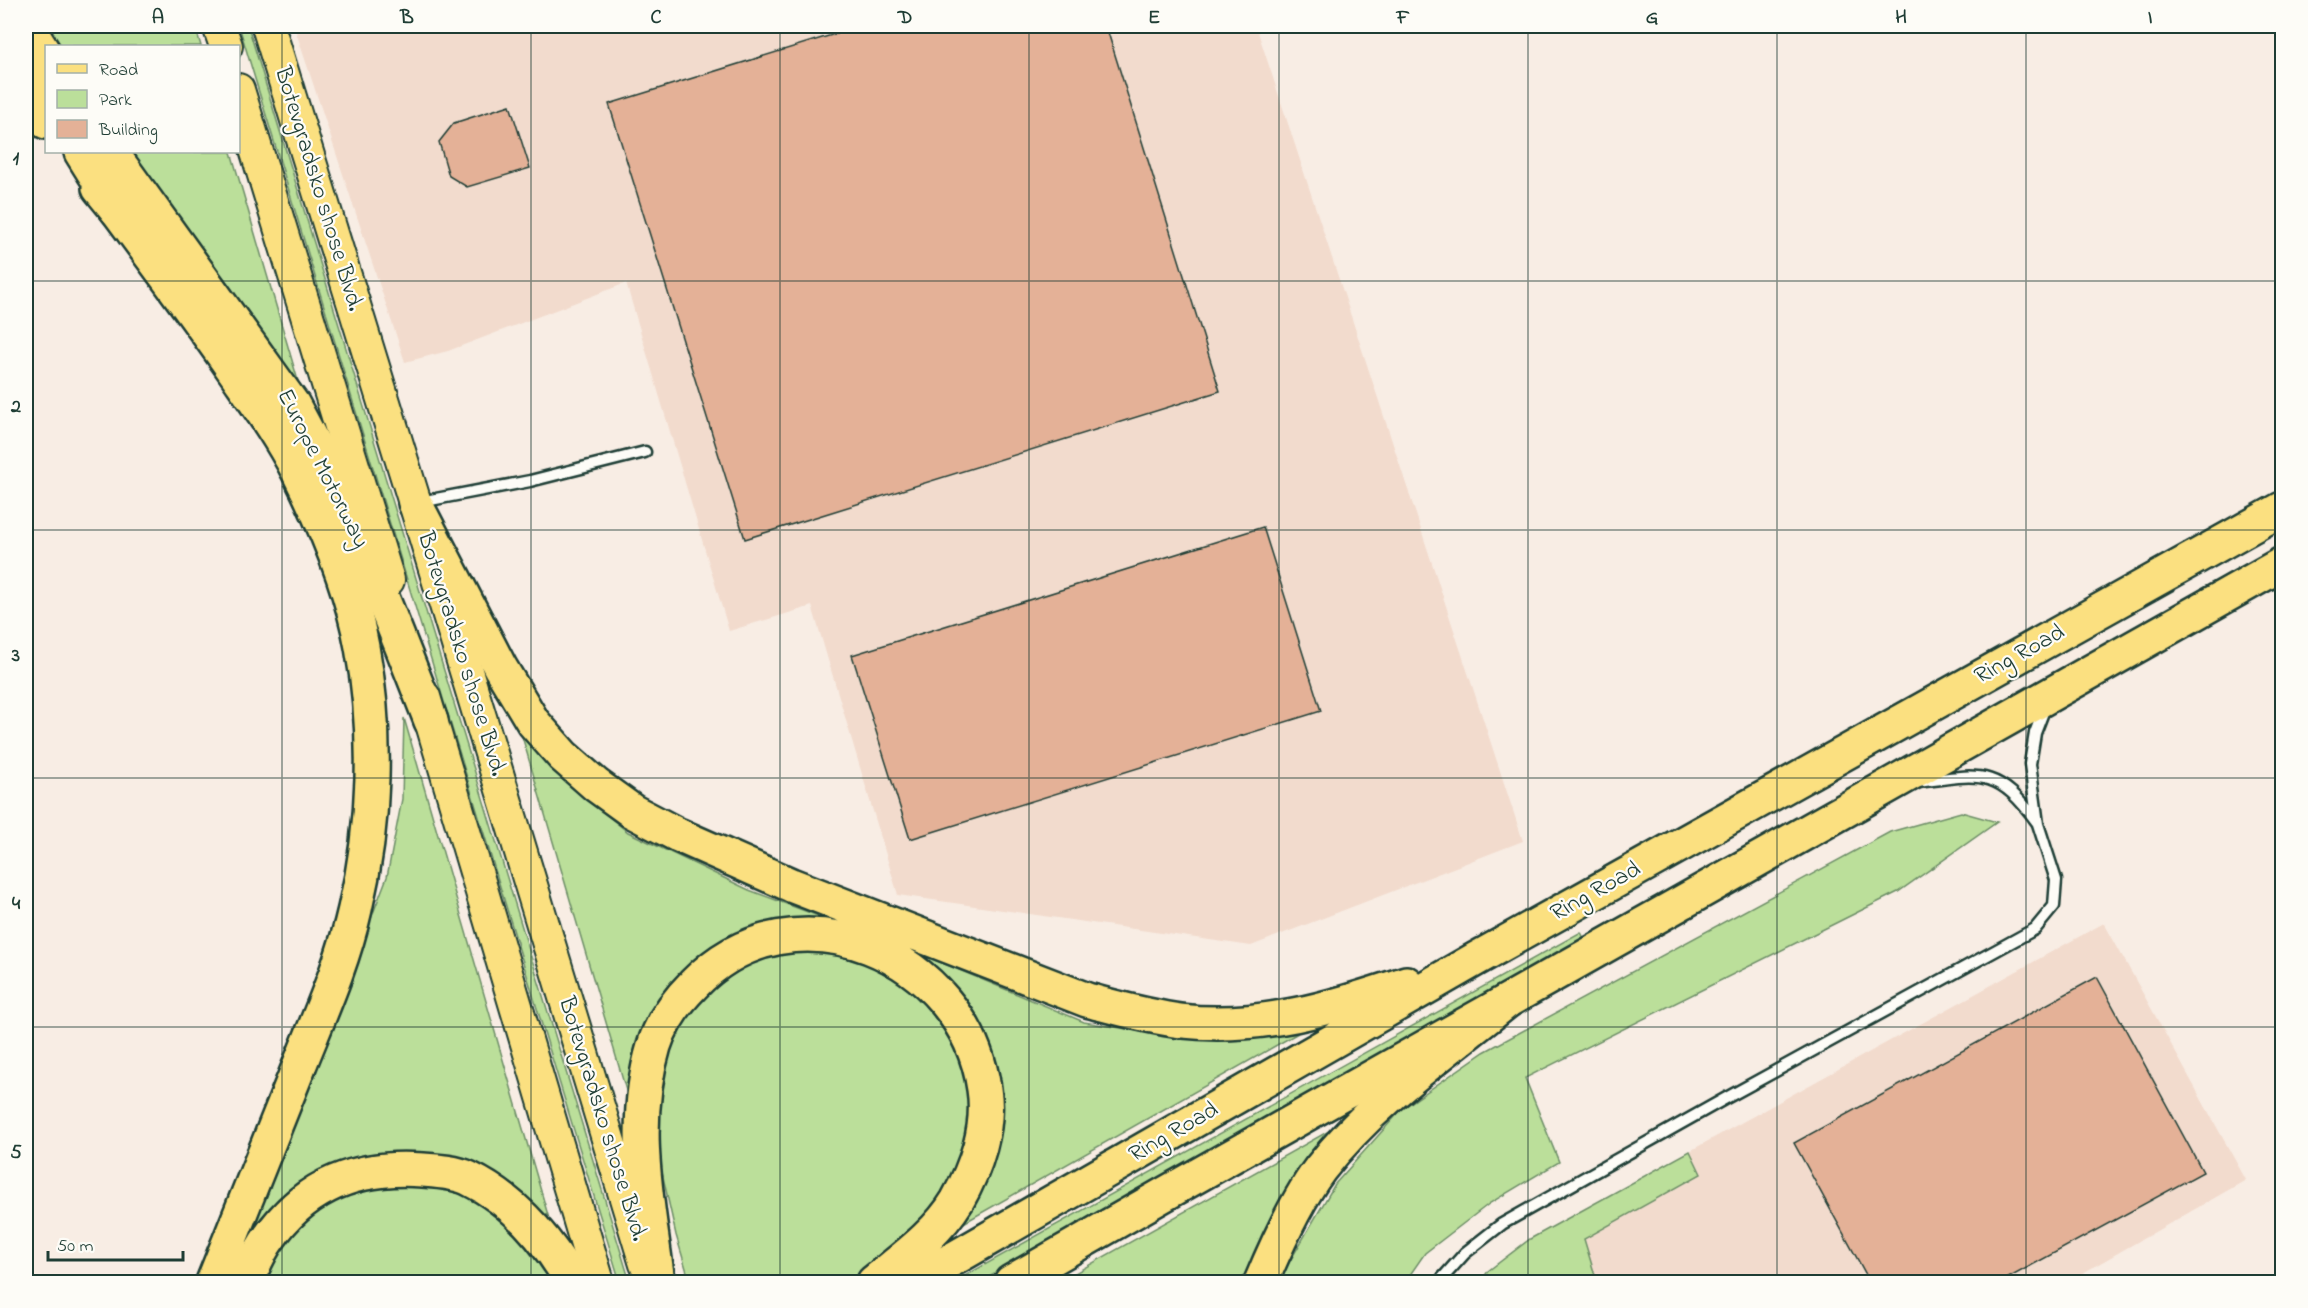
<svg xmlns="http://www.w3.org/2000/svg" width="2308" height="1308" viewBox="0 0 2308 1308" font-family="'Indie Flower',sans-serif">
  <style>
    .built { fill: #f2dbcd }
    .green { fill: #bbdf9a; stroke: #6d8e67; stroke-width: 1.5 }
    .building { fill: #e4b197; stroke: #1f3d34; stroke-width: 1.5 }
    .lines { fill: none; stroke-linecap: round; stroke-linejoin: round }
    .service-casing { stroke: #1f3d34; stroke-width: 15 }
    .primary-casing { stroke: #1f3d34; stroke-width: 36 }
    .trunk-casing { stroke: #1f3d34; stroke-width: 38 }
    .motorway-casing { stroke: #1f3d34; stroke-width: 38 }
    .service { stroke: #fdfcf7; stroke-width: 10 }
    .primary { stroke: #fbe080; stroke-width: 32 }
    .trunk { stroke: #fbe080; stroke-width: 33 }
    .motorway { stroke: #fbe080; stroke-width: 33 }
    .grid { fill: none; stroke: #1f3d34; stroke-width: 1.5; stroke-opacity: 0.55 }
    .labels { text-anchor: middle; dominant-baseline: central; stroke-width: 4.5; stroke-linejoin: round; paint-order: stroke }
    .street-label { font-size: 24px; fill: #1f3d34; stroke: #fdfcf7 }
    .neatline { fill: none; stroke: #1f3d34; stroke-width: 2 }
    .grid-label { font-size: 20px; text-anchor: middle; font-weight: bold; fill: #1f3d34 }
  </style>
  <rect width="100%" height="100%" fill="#f8ede4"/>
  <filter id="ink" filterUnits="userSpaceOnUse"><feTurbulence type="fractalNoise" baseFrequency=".0167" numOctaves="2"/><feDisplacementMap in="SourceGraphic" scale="12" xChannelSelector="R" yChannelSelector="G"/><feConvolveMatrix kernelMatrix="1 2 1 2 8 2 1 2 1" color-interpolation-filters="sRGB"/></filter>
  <g filter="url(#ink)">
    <path class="built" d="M 294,26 L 1256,26 L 1523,841 L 1251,946 L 898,895 L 812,606 L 729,631 L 626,283 L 448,351 L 405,362 Z
      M 2104,923 L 2246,1180 L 2067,1282 L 1478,1282 L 1488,1271 L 1530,1239 Z"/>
    <path class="green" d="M 45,26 L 195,26 L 201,46 L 59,46 Z
      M 239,26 L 248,26 L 630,1282 L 620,1282 Z
      M 130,152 L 231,152 L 301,391 Z
      M 404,718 L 556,1243 L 507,1189 L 312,1180 L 227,1282 L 273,1173 L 387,877 L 402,799 Z
      M 517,719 L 547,764 L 584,797 L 628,832 L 749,890 L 829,920 L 781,925 L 641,1041 L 627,1094 Z
      M 1961,812 L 1997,822 L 1898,892 L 1525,1078 L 1559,1162 L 1490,1203 L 1425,1253 L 1405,1282 L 1280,1282 L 1287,1266 L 1335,1184 L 1402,1109 L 1484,1052 L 1890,832 Z
      M 1581,932 L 1586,943 L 980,1282 L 954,1282 Z
      M 819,949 L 870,960 L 914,986 L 971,1068 L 973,1120 L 960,1170 L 933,1214 L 892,1256 L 850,1282 L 690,1282 L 676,1235 L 659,1159 L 653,1109 L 665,1052 L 684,1015 L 719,980 L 767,955 Z
      M 916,952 L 1084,1022 L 1151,1033 L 1213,1040 L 1298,1033 L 953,1229 L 990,1174 L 1000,1137 L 1003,1094 L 992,1050 L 972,1010 L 949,983 Z
      M 1352,1118 L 1253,1282 L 1059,1282 Z
      M 1690,1151 L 1701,1174 L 1584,1239 L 1597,1282 L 1481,1282 L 1488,1271 L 1530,1239 Z
      M 432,1181 L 473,1194 L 520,1228 L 560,1282 L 258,1282 L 299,1217 L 356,1186 Z"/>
    <path class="building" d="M 861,26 L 1106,26 L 1220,391 L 745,539 L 609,104 Z
      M 510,105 L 530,168 L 467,187 L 449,176 L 439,142 L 454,123 Z
      M 1263,527 L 1321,711 L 910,839 L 852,655 Z
      M 2097,977 L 2203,1172 L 2001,1282 L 1870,1282 L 1794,1143 Z"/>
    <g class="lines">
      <g class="service-casing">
        <path id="service" d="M 420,502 L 530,481 L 645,452
          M 1918,782 C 1980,774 1997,767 2037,822
          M 1439,1282 L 1465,1253 L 1502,1224 L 1728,1097 L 2035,929 L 2054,906 L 2056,880 L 2038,824 L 2030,764 L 2035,733 L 2045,707"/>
      </g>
      <g class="primary-casing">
        <path id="primary" d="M 219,26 L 226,46
          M 268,26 L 415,503 L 646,1264
          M 238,90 L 388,580
          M 424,697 L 598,1282"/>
      </g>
      <g class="trunk-casing">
        <path id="trunk" d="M 26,93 L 46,122
          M 99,188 L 117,210 C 157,264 197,317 235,372 C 257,404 280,436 298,471 C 325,525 351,586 362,647 C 378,732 375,825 355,909 C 343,963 320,1014 300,1064 C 271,1137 242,1210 213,1282
          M 415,503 L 500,667 L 533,722 L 563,756 L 596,785 L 632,811 L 678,835 L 791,885 L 1087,1000 C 1118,1008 1149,1017 1181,1021 C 1259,1030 1333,1008 1406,983
          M 246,1282 C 253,1268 259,1251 269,1238 C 306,1184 360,1165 423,1170 C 436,1171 455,1172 468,1178 C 514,1200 547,1239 572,1282
          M 658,1282 C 648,1203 630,1125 654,1046 C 661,1023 677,1001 694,984 C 794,880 965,954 984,1089 C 990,1127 976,1168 957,1201 C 937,1234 903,1258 874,1282
          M 913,1282 L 1476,959 L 2282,509
          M 1011,1282 L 1163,1195 L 2282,564"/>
      </g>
      <g class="motorway-casing">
        <path id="motorway" d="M 27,26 L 46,56
          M 26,64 L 46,97
          M 81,152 L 117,210
          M 111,152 L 293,405 C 348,506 389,614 431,721
          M 1261,1282 C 1276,1246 1296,1201 1320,1169 C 1371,1103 1441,1055 1506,1002"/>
      </g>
      <use href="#service" class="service"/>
      <use href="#primary" class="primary"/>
      <use href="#trunk" class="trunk"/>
      <use href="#motorway" class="motorway"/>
    </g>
  </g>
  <path class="grid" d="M 282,26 L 282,1282M 531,26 L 531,1282M 780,26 L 780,1282M 1029,26 L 1029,1282M 1279,26 L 1279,1282M 1528,26 L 1528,1282M 1777,26 L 1777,1282M 2026,26 L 2026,1282M 26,281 L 2282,281M 26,530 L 2282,530M 26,778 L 2282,778M 26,1027 L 2282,1027"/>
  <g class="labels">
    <g class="street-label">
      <text transform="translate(318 189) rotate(73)">Botevgradsko shose Blvd.</text>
      <text transform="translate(322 469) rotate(63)">Europe Motorway</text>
      <text transform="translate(461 654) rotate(73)">Botevgradsko shose Blvd.</text>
      <text transform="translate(2020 655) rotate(-29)">Ring Road</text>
      <text transform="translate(1596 892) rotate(-29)">Ring Road</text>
      <text transform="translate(602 1119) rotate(73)">Botevgradsko shose Blvd.</text>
      <text transform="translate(1174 1133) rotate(-30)">Ring Road</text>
    </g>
  </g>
  <rect width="2308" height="1308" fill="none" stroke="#fdfcf7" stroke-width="66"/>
  <rect x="45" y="45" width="195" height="108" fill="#fdfcf7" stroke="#a4b0a9" stroke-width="1.5"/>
  <rect x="57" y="64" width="30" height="9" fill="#fbe080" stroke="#a4b0a9" stroke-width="1.5"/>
  <text x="99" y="75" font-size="18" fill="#1f3d34">Road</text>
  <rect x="57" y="90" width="30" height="18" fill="#bbdf9a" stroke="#a4b0a9" stroke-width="1.5"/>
  <text x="99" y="105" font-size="18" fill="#1f3d34">Park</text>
  <rect x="57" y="120" width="30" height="18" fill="#e4b197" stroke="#a4b0a9" stroke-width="1.5"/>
  <text x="99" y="135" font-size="18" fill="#1f3d34">Building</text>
  <path d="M48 1251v9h135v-9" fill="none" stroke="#1f3d34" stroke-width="3"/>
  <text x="57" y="1251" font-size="18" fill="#1f3d34" stroke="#fdfcf7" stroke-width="4.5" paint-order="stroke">50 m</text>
  <rect x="33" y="33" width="2242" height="1242" class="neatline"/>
  <g class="grid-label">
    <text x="158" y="23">A</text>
    <text x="407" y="23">B</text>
    <text x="656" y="23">C</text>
    <text x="905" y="23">D</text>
    <text x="1154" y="23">E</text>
    <text x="1403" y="23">F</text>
    <text x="1652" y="23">G</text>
    <text x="1901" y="23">H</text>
    <text x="2150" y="23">I</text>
    <text x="16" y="164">1</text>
    <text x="16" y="412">2</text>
    <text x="16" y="661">3</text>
    <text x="16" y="909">4</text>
    <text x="16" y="1158">5</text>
  </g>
</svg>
